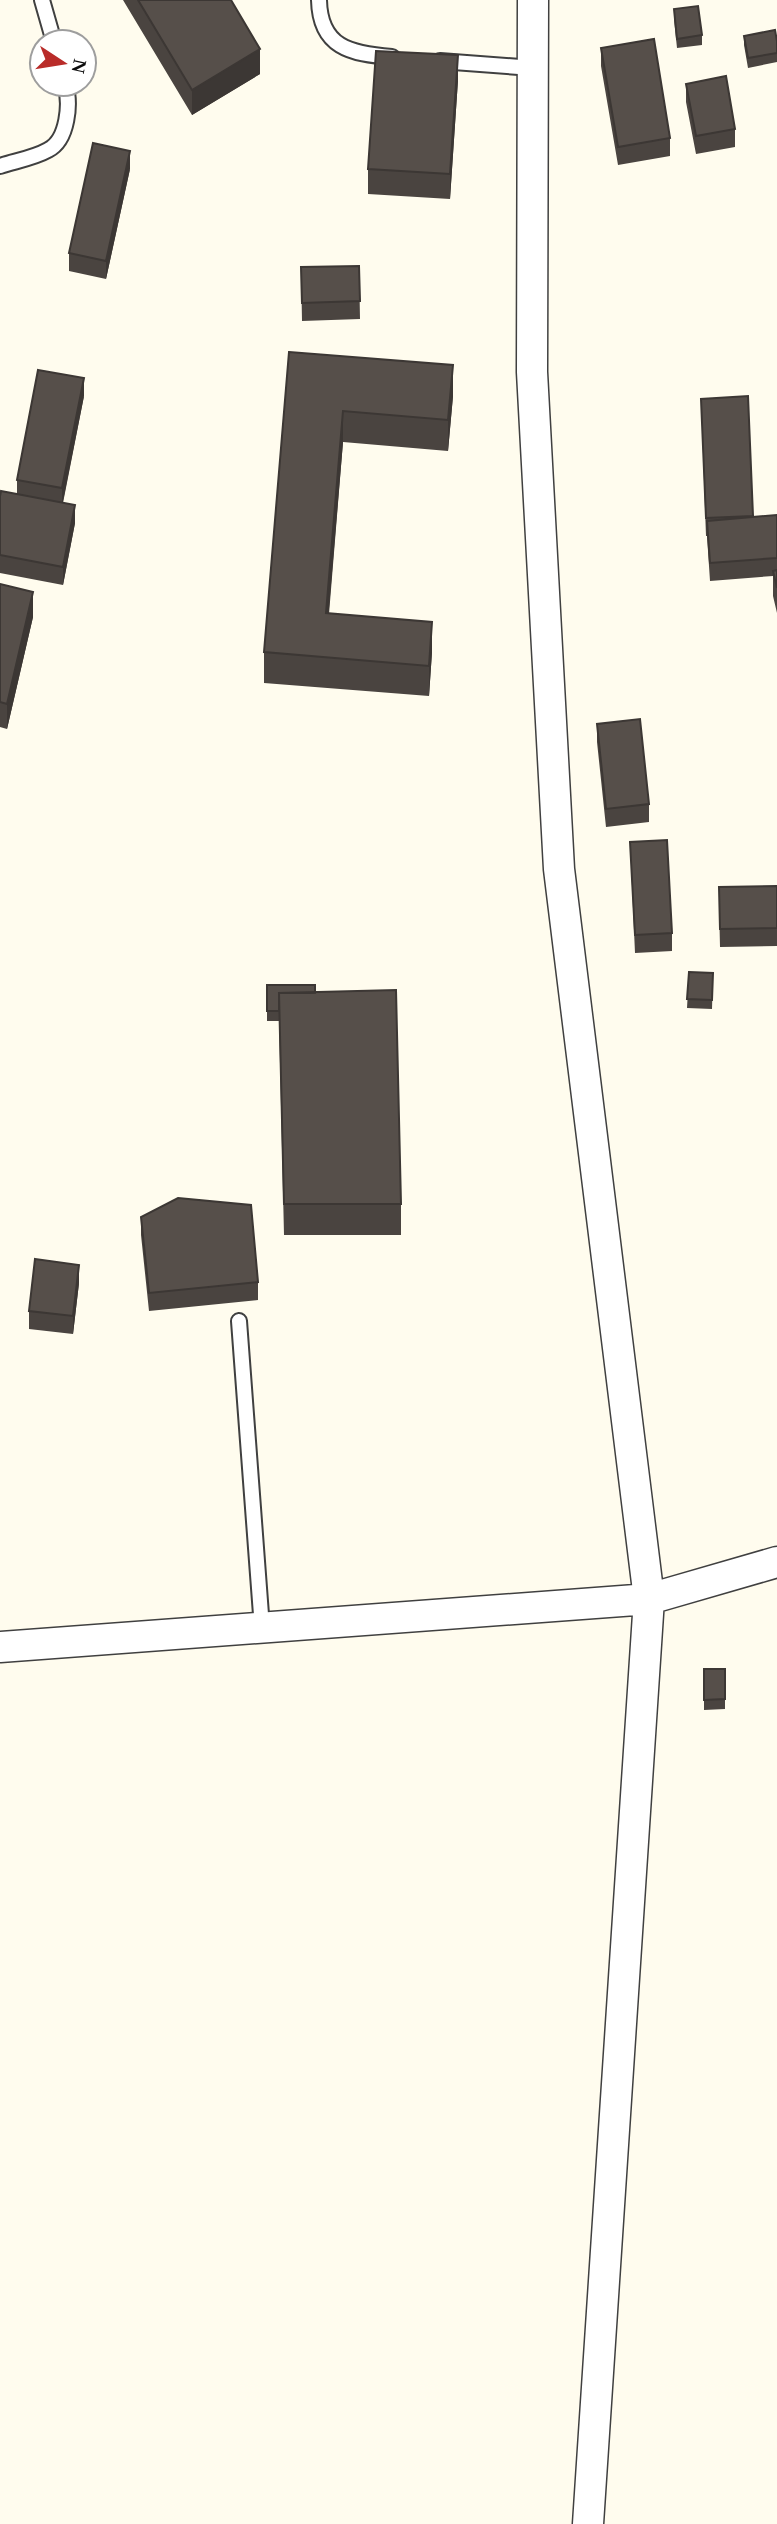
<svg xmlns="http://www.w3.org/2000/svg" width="777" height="2524" viewBox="0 0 777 2524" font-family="Georgia,serif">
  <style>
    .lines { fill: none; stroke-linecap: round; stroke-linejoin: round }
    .lane-casing { stroke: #404040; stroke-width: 18 }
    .street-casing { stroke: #404040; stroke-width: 33 }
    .lane { stroke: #fff; stroke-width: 14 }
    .street { stroke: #fff; stroke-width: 30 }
    .wall { fill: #4a4440 }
    .shaded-wall { fill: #3c3734 }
    .building { fill: #564f4a; stroke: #3c3734; stroke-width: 2 }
  </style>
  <rect width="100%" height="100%" fill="#fffcee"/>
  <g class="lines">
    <g class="lane-casing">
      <path id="lane" d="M 42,0 L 54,42
        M 319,0 C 320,47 350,54 392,57
        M 440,61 L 533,68
        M 0,166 C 15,161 34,158 48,150 C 68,140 71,103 65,84
        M 239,1321 L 262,1628"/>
    </g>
    <g class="street-casing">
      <path id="street" d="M 533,0 L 532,372 L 559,869 L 649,1599 L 588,2524
        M 0,1647 L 649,1599 L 777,1562"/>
    </g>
    <use href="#lane" class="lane"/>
    <use href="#street" class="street"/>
  </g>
  <path class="wall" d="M 123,0 L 231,0 L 260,74 L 192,115 Z
    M 674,9 L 702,35 L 702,45 L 677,48 L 674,19 Z
    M 744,36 L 777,41 L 777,62 L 748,68 L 744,45 Z
    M 601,48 L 670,138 L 670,156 L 618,165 L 601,66 Z
    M 458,80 L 450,199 L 368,194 L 368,169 Z
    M 686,84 L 735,129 L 735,147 L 696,154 L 686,102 Z
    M 130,169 L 106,279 L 69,271 L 69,253 Z
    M 359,266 L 360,319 L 302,321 L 301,267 Z
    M 289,352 L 453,396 L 448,451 L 343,442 L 329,614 L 432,652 L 429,696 L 264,683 L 264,652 Z
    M 84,396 L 63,503 L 75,523 L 63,585 L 0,573 L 0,496 L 17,494 L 17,480 Z
    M 748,396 L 753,517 L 777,515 L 777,613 L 773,596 L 773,576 L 710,581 L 707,536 L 706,536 L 701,399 Z
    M 0,584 L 33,617 L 7,729 L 0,727 Z
    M 597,724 L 649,804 L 649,822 L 606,827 L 597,742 Z
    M 630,842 L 672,933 L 672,951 L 635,953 Z
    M 777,886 L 777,946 L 720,947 L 719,905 Z
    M 689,972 L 713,973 L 712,1009 L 687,1008 Z
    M 267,985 L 315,993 L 401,1204 L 401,1235 L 284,1235 L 279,1021 L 267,1021 Z
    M 141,1217 L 258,1282 L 258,1300 L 149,1311 L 141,1235 Z
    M 79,1283 L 73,1334 L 29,1329 L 29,1311 Z
    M 704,1669 L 725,1669 L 725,1709 L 704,1710 Z"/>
  <path class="shaded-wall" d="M 260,49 L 260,74 L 192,115 L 192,90 Z
    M 458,55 L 458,80 L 450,199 L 450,174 Z
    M 130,151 L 130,169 L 106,279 L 106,261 Z
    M 453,365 L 453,396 L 448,451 L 448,420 Z
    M 84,378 L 84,396 L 62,506 L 62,488 Z
    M 343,411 L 343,442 L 326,644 L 326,613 Z
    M 75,505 L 75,523 L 63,585 L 63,567 Z
    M 33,592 L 33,617 L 7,729 L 7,704 Z
    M 432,622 L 432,652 L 429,696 L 429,666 Z
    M 79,1265 L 79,1283 L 73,1334 L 73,1316 Z"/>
  <path class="building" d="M 138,0 L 231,0 L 260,49 L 192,90 Z
    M 698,6 L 702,35 L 677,39 L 674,9 Z
    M 775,30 L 777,41 L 777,53 L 748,58 L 744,36 Z
    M 654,39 L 670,138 L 618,147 L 601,48 Z
    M 376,51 L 458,55 L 450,174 L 368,169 Z
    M 726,76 L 735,129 L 696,136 L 686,84 Z
    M 93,143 L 130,151 L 106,261 L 69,253 Z
    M 359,266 L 360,301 L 302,303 L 301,267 Z
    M 289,352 L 453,365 L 448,420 L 343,411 L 326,613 L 432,622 L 429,666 L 264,652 Z
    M 38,370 L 84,378 L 62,488 L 17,480 Z
    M 748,396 L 753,516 L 706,518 L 701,399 Z
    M 1,491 L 75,505 L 63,567 L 0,555 L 0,496 Z
    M 777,515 L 777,558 L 710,563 L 707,521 Z
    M 777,570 L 777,588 L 773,571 Z
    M 0,584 L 33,592 L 7,704 L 0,702 Z
    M 640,719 L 649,804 L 606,809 L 597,724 Z
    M 667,840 L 672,933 L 635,935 L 630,842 Z
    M 777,886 L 777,928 L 720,929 L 719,887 Z
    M 689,972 L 713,973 L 712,1000 L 687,999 Z
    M 267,985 L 315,985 L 315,993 L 279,993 L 279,1011 L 267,1011 Z
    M 396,990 L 401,1204 L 284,1204 L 279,993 Z
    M 178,1198 L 251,1205 L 258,1282 L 149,1293 L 141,1217 Z
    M 35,1259 L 79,1265 L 73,1316 L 29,1311 Z
    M 704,1669 L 725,1669 L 725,1699 L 704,1700 Z"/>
  <g transform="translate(63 63) rotate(102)"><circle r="33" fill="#ffffff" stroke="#9e9e9e" stroke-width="2"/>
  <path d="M0-5L12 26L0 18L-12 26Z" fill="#b92c29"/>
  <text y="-10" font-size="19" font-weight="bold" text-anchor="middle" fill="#0d0d0d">N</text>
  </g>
</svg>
